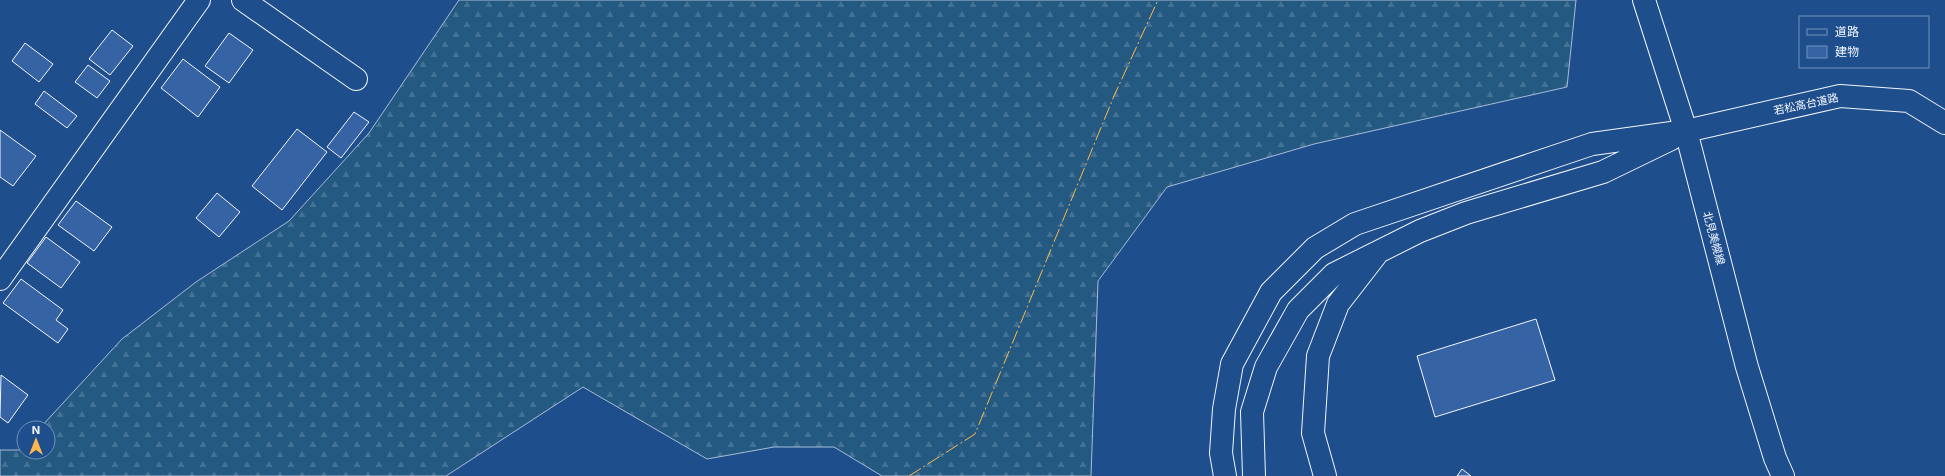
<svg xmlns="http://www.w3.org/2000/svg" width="1945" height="476" viewBox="0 0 1945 476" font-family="Inter,'Noto Sans JP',sans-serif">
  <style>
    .forest { fill: url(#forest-firs); stroke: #a8bbd7 }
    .building { fill: #3563a3; stroke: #f2f6ff }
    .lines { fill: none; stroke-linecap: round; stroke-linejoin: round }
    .street-casing { stroke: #f2f6ff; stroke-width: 24 }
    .secondary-casing { stroke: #f2f6ff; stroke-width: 24 }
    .highway-casing { stroke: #f2f6ff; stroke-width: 24 }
    .street { stroke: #1f4e8c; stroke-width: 22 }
    .secondary { stroke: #1f4e8c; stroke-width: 22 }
    .highway { stroke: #1f4e8c; stroke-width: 22 }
    .power { stroke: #ffb74d; stroke-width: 1; stroke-dasharray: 14 3 2 3; stroke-linecap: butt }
    .labels { text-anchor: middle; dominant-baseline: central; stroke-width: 3; stroke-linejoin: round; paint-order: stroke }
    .street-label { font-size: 11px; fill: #f2f6ff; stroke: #1f4e8c }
  </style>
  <defs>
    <pattern id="forest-firs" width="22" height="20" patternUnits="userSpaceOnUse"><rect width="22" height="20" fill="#245a82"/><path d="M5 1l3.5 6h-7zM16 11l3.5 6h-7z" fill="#447295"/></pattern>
  </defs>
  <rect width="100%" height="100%" fill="#1f4e8c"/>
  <path class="forest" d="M 459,0 L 1576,0 L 1567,87 L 1314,144 L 1167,187 L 1098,281 L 1091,476 L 882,476 L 834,447 L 774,447 L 707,459 L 583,387 L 446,476 L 0,476 L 0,450 L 20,450 L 24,446 L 24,452 L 48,452 L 48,428 L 40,428 L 122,339 L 196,282 L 289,221 L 369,133 Z"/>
  <path class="building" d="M 112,30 L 133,46 L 110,75 L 89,59 Z
    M 229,33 L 253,50 L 229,83 L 205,66 Z
    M 25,43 L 53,64 L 39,82 L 12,61 Z
    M 183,59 L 220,87 L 198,117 L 161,88 Z
    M 88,65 L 110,81 L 97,98 L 75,82 Z
    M 44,91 L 77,116 L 67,128 L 35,104 Z
    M 354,112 L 369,122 L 341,158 L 327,147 Z
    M 297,129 L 327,152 L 282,210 L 252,186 Z
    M 0,130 L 36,156 L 13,186 L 0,177 Z
    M 217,193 L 240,212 L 219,237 L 196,218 Z
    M 76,201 L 112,227 L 94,251 L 58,225 Z
    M 46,237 L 80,262 L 61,288 L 27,263 Z
    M 21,279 L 63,310 L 56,320 L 68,329 L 58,343 L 3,303 Z
    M 1536,319 L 1555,380 L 1435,417 L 1417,356 Z
    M 1,375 L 28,395 L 8,423 L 0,417 Z
    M 1462,469 L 1471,476 L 1457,476 Z"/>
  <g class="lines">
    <g class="street-casing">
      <path id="street" d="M 243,0 L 356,79
        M 0,279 L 199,0"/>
    </g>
    <g class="secondary-casing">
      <path id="secondary" d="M 1644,0 L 1686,131 L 1747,367 L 1775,458 L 1783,476
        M 1686,131 L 1840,96 L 1909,101 L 1945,123"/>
    </g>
    <g class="highway-casing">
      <path id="highway" d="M 1225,476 L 1221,453 L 1224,409 L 1232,364 L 1271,292 L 1315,248 L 1355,224 L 1592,144 L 1686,131
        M 1254,476 L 1252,412 L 1266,367 L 1298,310 L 1334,274 L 1420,231 L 1466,213 L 1603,172 L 1671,139
        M 1325,476 L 1313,433 L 1318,356 L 1338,304 L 1376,255"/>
    </g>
    <use href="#street" class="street"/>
    <use href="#secondary" class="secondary"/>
    <use href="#highway" class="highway"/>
    <path class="power" d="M 909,476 L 975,434 L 1114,96 L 1158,0"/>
  </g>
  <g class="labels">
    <g class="street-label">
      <text transform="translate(1806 104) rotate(-12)">若松高台道路</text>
      <text transform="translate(1714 238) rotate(75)">北見美幌線</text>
    </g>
  </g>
  <rect x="1799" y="16" width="130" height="52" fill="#1f4e8c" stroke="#7391ba"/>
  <rect x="1807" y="29" width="20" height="6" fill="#1f4e8c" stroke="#7391ba"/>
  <text x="1835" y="36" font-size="12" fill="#f2f6ff">道路</text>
  <rect x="1807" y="46" width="20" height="12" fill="#3563a3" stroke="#7391ba"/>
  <text x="1835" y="56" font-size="12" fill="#f2f6ff">建物</text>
  <g transform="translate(36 440)"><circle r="19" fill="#1f4e8c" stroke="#7391ba"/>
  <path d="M0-3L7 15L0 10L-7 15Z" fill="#ffb74d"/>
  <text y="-6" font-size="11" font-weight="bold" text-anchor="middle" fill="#f2f6ff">N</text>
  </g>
</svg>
